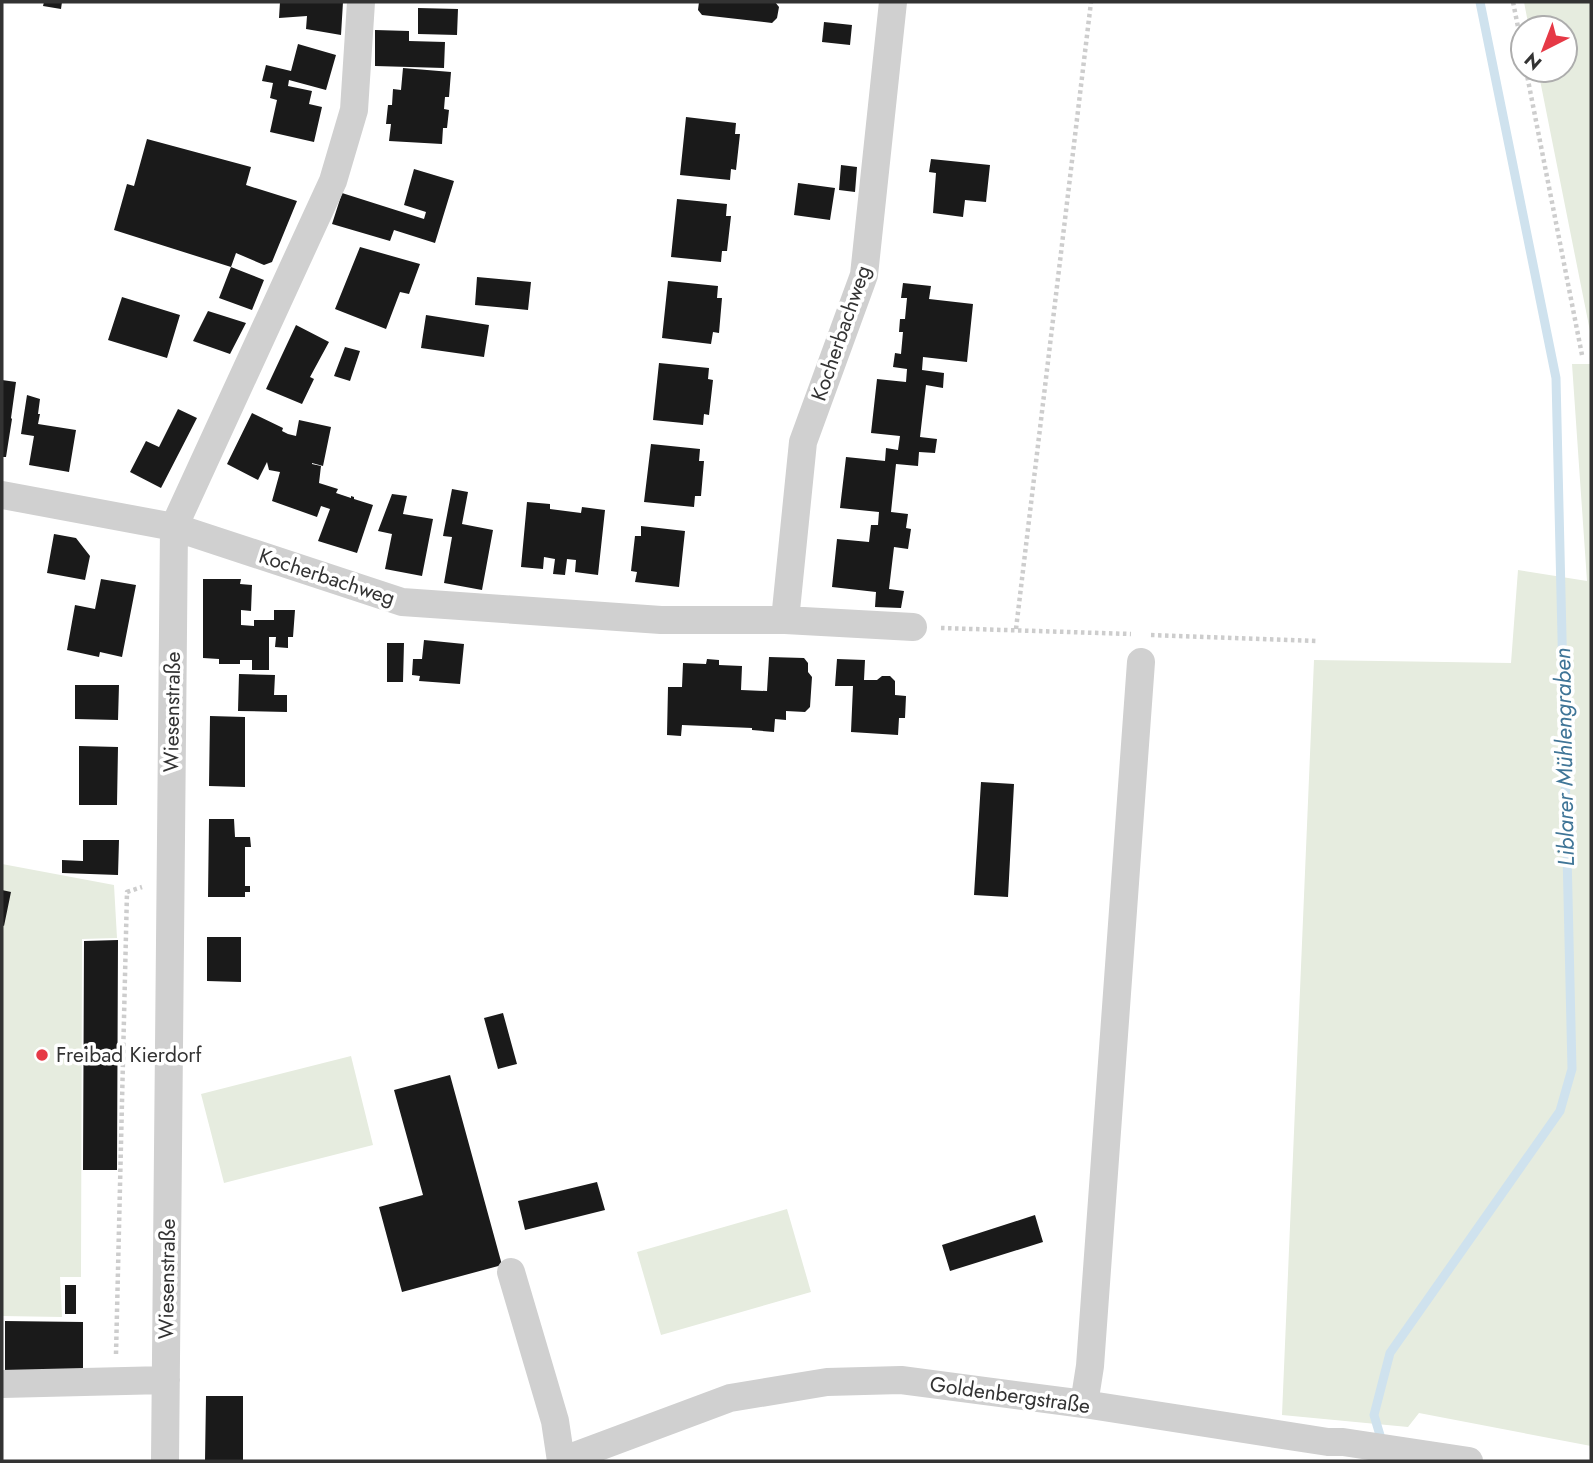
<svg xmlns="http://www.w3.org/2000/svg" width="1593" height="1463" viewBox="0 0 1593 1463" font-family="Jost,sans-serif">
  <style>
    .green { fill: #e6ecdf }
    .lines { fill: none; stroke-linecap: round; stroke-linejoin: round }
    .stream { stroke: #cfe2ee; stroke-width: 9 }
    .building { fill: #1a1a1a }
    .path { stroke: #cdcdcd; stroke-width: 4.5; stroke-dasharray: 3.5 3.5; stroke-linecap: butt }
    .minor { stroke: #d0d0d0; stroke-width: 28 }
    .poi-dot { fill: #e63946; stroke: #fff; stroke-width: 2.5 }
    .labels { text-anchor: middle; dominant-baseline: central; stroke-width: 7; stroke-linejoin: round; paint-order: stroke }
    .street-label { font-size: 21px; fill: #333; stroke: #fff }
    .poi-label { font-size: 21px; fill: #333; stroke: #fff; text-anchor: start }
    .water-label { font-size: 23px; font-style: italic; fill: #3f7597; stroke: #fff }
  </style>
  <rect width="100%" height="100%" fill="#fff"/>
  <path class="green" d="M 1524,2 L 1591,2 L 1591,336 L 1538,70 L 1565,70 L 1565,28 L 1529,28 Z
    M 1572,364 L 1591,364 L 1591,1446 L 1419,1413 L 1408,1427 L 1282,1415 L 1314,660 L 1511,663 L 1518,570 L 1587,581 Z
    M 2,864 L 114,885 L 117,938 L 82,939 L 81,1277 L 60,1277 L 62,1317 L 2,1316 Z
    M 351,1056 L 373,1145 L 224,1183 L 201,1094 Z
    M 787,1209 L 811,1292 L 661,1335 L 637,1252 Z"/>
  <g class="lines">
    <path class="stream" d="M 1382,1442 L 1374,1415 L 1390,1353 L 1560,1111 L 1572,1069 L 1556,378 L 1480,2"/>
  </g>
  <path class="building" d="M 44,2 L 62,2 L 61,9 L 43,6 Z
    M 280,2 L 343,2 L 341,35 L 306,29 L 307,16 L 279,18 Z
    M 699,2 L 775,2 L 779,7 L 777,18 L 772,23 L 702,15 L 698,10 Z
    M 418,8 L 458,9 L 457,35 L 418,34 Z
    M 824,22 L 852,25 L 850,45 L 822,42 Z
    M 375,30 L 409,31 L 409,41 L 445,42 L 444,68 L 375,66 Z
    M 298,44 L 336,55 L 326,90 L 289,80 L 288,86 L 312,91 L 309,104 L 322,107 L 314,142 L 270,132 L 277,100 L 270,98 L 273,83 L 262,81 L 266,65 L 291,71 Z
    M 403,68 L 451,72 L 449,97 L 445,97 L 444,109 L 449,110 L 447,128 L 443,128 L 442,144 L 389,141 L 391,124 L 386,124 L 388,105 L 392,105 L 393,89 L 401,90 Z
    M 686,117 L 736,123 L 735,134 L 740,134 L 736,170 L 731,169 L 730,180 L 680,175 Z
    M 147,139 L 251,167 L 246,185 L 297,201 L 272,262 L 264,265 L 236,253 L 231,267 L 114,230 L 127,184 L 134,186 Z
    M 931,159 L 990,165 L 986,202 L 965,200 L 963,217 L 933,213 L 936,173 L 929,172 Z
    M 841,165 L 857,167 L 855,192 L 839,190 Z
    M 414,169 L 454,181 L 435,243 L 394,230 L 390,241 L 332,224 L 342,193 L 424,219 L 426,212 L 404,205 Z
    M 798,183 L 835,188 L 830,220 L 794,215 Z
    M 677,199 L 727,204 L 726,216 L 731,216 L 727,251 L 722,251 L 721,262 L 671,257 Z
    M 360,247 L 420,264 L 409,294 L 400,292 L 386,329 L 335,309 Z
    M 231,267 L 264,280 L 252,310 L 219,298 Z
    M 477,277 L 531,282 L 528,310 L 475,305 Z
    M 668,281 L 718,286 L 717,298 L 722,298 L 719,333 L 713,332 L 711,344 L 662,338 Z
    M 903,283 L 931,286 L 929,299 L 973,304 L 967,362 L 923,357 L 922,370 L 944,373 L 943,388 L 926,385 L 920,437 L 937,439 L 935,453 L 919,452 L 918,466 L 896,464 L 891,512 L 908,514 L 906,528 L 911,529 L 908,549 L 894,547 L 889,589 L 904,591 L 901,608 L 875,607 L 876,592 L 832,587 L 837,539 L 869,542 L 871,525 L 878,525 L 879,512 L 840,508 L 846,457 L 885,461 L 886,448 L 898,450 L 900,436 L 871,433 L 877,379 L 906,382 L 907,369 L 893,367 L 895,353 L 901,354 L 903,332 L 899,332 L 900,319 L 905,319 L 907,298 L 901,298 Z
    M 122,297 L 180,315 L 167,358 L 108,340 Z
    M 208,311 L 246,323 L 230,354 L 193,341 Z
    M 426,315 L 489,325 L 484,357 L 421,348 Z
    M 296,325 L 329,342 L 310,377 L 314,379 L 302,404 L 266,389 Z
    M 345,347 L 360,351 L 350,381 L 334,376 Z
    M 659,363 L 709,368 L 708,379 L 713,380 L 709,415 L 704,414 L 703,425 L 653,420 Z
    M 2,380 L 16,382 L 11,418 L 12,419 L 6,457 L 2,457 Z
    M 27,395 L 40,399 L 38,414 L 40,414 L 38,424 L 76,430 L 69,472 L 29,465 L 34,436 L 21,434 Z
    M 178,409 L 197,418 L 161,488 L 130,472 L 146,441 L 159,447 Z
    M 252,413 L 283,428 L 282,431 L 288,434 L 296,436 L 299,420 L 331,427 L 323,466 L 312,463 L 312,464 L 321,466 L 319,483 L 338,489 L 336,493 L 351,498 L 351,496 L 354,497 L 354,499 L 373,505 L 357,553 L 318,541 L 330,509 L 321,506 L 317,517 L 272,501 L 280,472 L 269,470 L 267,462 L 258,480 L 227,464 Z
    M 651,444 L 700,449 L 699,461 L 704,461 L 701,496 L 695,496 L 694,507 L 644,502 Z
    M 452,489 L 468,492 L 462,524 L 493,530 L 482,590 L 444,583 L 452,537 L 443,536 Z
    M 392,494 L 407,496 L 403,514 L 433,519 L 422,576 L 385,569 L 392,534 L 378,531 Z
    M 527,502 L 550,504 L 550,509 L 581,513 L 582,507 L 605,510 L 598,575 L 575,572 L 576,560 L 567,559 L 565,575 L 553,574 L 555,559 L 544,557 L 543,569 L 521,567 Z
    M 641,526 L 685,531 L 679,587 L 635,582 L 637,572 L 631,571 L 635,536 L 641,536 Z
    M 54,534 L 76,538 L 90,556 L 85,580 L 47,573 Z
    M 101,579 L 136,585 L 122,657 L 100,652 L 99,657 L 67,650 L 75,605 L 95,609 Z
    M 203,579 L 241,579 L 240,584 L 252,585 L 251,611 L 241,610 L 241,625 L 254,626 L 254,620 L 274,620 L 274,610 L 295,610 L 293,637 L 288,637 L 288,648 L 275,647 L 276,637 L 269,637 L 269,670 L 252,670 L 252,660 L 240,660 L 240,664 L 219,664 L 219,659 L 203,658 Z
    M 424,640 L 464,644 L 460,684 L 419,681 L 420,676 L 412,675 L 413,659 L 422,659 Z
    M 387,643 L 404,643 L 403,682 L 387,682 Z
    M 769,657 L 804,658 L 808,663 L 808,672 L 812,677 L 810,707 L 805,712 L 786,711 L 786,720 L 775,719 L 774,732 L 752,730 L 752,728 L 682,725 L 681,736 L 667,735 L 668,687 L 682,687 L 683,663 L 706,664 L 707,659 L 719,660 L 719,665 L 742,666 L 741,690 L 767,691 Z
    M 837,659 L 865,660 L 864,680 L 877,680 L 882,676 L 890,676 L 895,681 L 895,695 L 906,696 L 905,718 L 899,718 L 898,735 L 851,732 L 853,686 L 835,686 Z
    M 239,674 L 275,675 L 274,695 L 287,695 L 287,712 L 238,711 Z
    M 75,685 L 119,685 L 118,720 L 75,719 Z
    M 210,716 L 245,717 L 245,787 L 209,786 Z
    M 79,746 L 118,747 L 117,805 L 79,805 Z
    M 981,782 L 1014,784 L 1008,897 L 974,895 Z
    M 209,819 L 234,819 L 235,837 L 250,837 L 251,847 L 245,847 L 245,886 L 250,886 L 250,892 L 245,892 L 245,897 L 208,897 Z
    M 83,840 L 119,840 L 118,875 L 62,873 L 62,860 L 83,861 Z
    M 2,890 L 11,892 L 4,926 L 2,925 Z
    M 207,937 L 241,937 L 241,982 L 207,981 Z
    M 118,940 L 117,1170 L 83,1170 L 84,941 Z
    M 503,1013 L 517,1064 L 498,1069 L 484,1018 Z
    M 450,1075 L 502,1265 L 402,1292 L 379,1207 L 423,1195 L 394,1090 Z
    M 597,1182 L 605,1210 L 525,1230 L 518,1201 Z
    M 1035,1215 L 1043,1242 L 950,1271 L 942,1245 Z
    M 65,1285 L 76,1285 L 76,1314 L 65,1314 Z
    M 5,1321 L 83,1322 L 83,1373 L 5,1372 Z
    M 206,1396 L 243,1396 L 243,1461 L 205,1461 Z"/>
  <g class="lines">
    <path class="path" d="M 1513,2 L 1523,52
      M 1526,70 L 1582,355
      M 941,628 L 1131,634
      M 1016,629 L 1091,2
      M 1151,635 L 1318,641
      M 116,1354 L 127,892 L 142,887"/>
    <path class="minor" d="M 2,495 L 174,527 L 402,602 L 661,620 L 785,620 L 803,442 L 864,275 L 893,2
      M 785,620 L 913,627
      M 511,1272 L 555,1421 L 561,1461
      M 2,1384 L 166,1380
      M 1084,1404 L 1090,1366 L 1141,662
      M 165,1461 L 174,527 L 333,181 L 354,110 L 361,2
      M 561,1461 L 730,1398 L 827,1382 L 901,1380 L 1084,1404 L 1328,1442 L 1343,1442 L 1469,1461"/>
  </g>
  <circle class="poi-dot" cx="42" cy="1055" r="7"/>
  <g class="labels">
    <g class="street-label">
      <text transform="translate(841 333) rotate(-71)">Kocherbachweg</text>
      <text transform="translate(327 577) rotate(18)">Kocherbachweg</text>
      <text transform="translate(172 712) rotate(-89)">Wiesenstraße</text>
      <text transform="translate(167 1279) rotate(-89)">Wiesenstraße</text>
      <text transform="translate(1010 1395) rotate(8)">Goldenbergstraße</text>
    </g>
    <g class="poi-label">
      <text x="56" y="1055">Freibad Kierdorf</text>
    </g>
    <g class="water-label">
      <text transform="translate(1564 757) rotate(-91)">Liblarer Mühlengraben</text>
    </g>
  </g>
  <rect width="1593" height="1463" fill="none" stroke="#333333" stroke-width="7"/>
  <g transform="translate(1544 49) rotate(222)"><circle r="33" fill="#ffffff" stroke="#adadad" stroke-width="2"/>
  <path d="M0-5L12 26L0 18L-12 26Z" fill="#e63946"/>
  <text y="-10" font-size="19" font-weight="bold" text-anchor="middle" fill="#333333">N</text>
  </g>
</svg>
